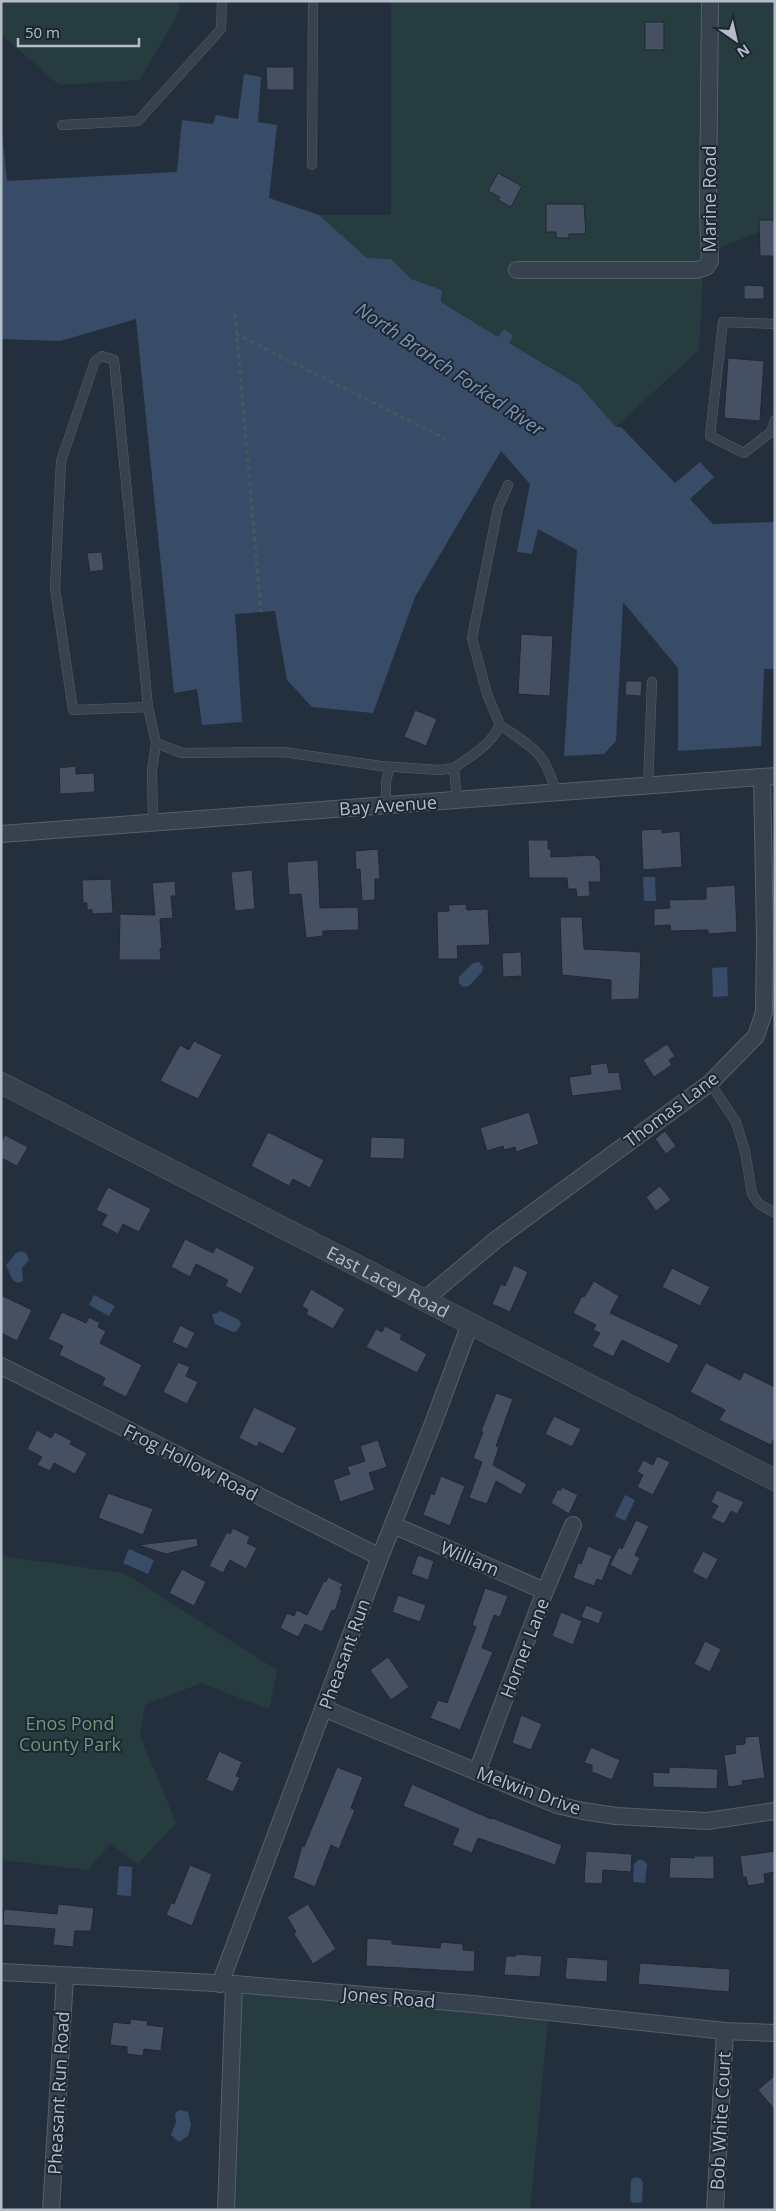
<svg xmlns="http://www.w3.org/2000/svg" width="776" height="2211" viewBox="0 0 776 2211" font-family="'Open Sans',sans-serif">
  <style>
    .green { fill: #263c3f }
    .water { fill: #394c67 }
    .building { fill: #455162; stroke: #1f2835 }
    .lines { fill: none; stroke-linecap: round; stroke-linejoin: round }
    .service-casing { stroke: #565f6c; stroke-width: 10 }
    .minor-casing { stroke: #565f6c; stroke-width: 18 }
    .tertiary-casing { stroke: #565f6c; stroke-width: 22 }
    .path { stroke: #44595c; stroke-width: 3; stroke-dasharray: 4 4; stroke-linecap: butt }
    .service { stroke: #38414e; stroke-width: 9 }
    .minor { stroke: #38414e; stroke-width: 16 }
    .tertiary { stroke: #38414e; stroke-width: 21 }
    .labels { text-anchor: middle; dominant-baseline: central; stroke-width: 4; stroke-linejoin: round; paint-order: stroke }
    .street-label { font-size: 18px; fill: #b4bcc9; stroke: #1d2633 }
    .park-label { font-size: 18px; fill: #6b9a76; stroke: #1d2633 }
    .water-label { font-size: 19px; font-style: italic; fill: #7c92b1; stroke: #1d2633 }
  </style>
  <rect width="100%" height="100%" fill="#242f3e"/>
  <path class="green" d="M 1,1 L 179,1 L 179,12 L 140,80 L 59,85 L 1,34 Z
    M 391,1 L 775,1 L 775,226 L 704,254 L 699,350 L 616,427 L 579,385 L 509,343 L 512,335 L 498,337 L 441,302 L 442,290 L 411,279 L 391,259 L 367,258 L 319,215 L 391,215 Z
    M 1,1556 L 124,1573 L 277,1670 L 269,1709 L 201,1683 L 145,1705 L 140,1735 L 176,1823 L 138,1864 L 110,1844 L 88,1870 L 1,1860 Z
    M 226,1983 L 549,2012 L 530,2210 L 218,2210 Z"/>
  <path class="water" d="M 244,74 L 261,77 L 258,122 L 277,125 L 269,198 L 319,215 L 367,258 L 391,259 L 411,279 L 442,290 L 441,302 L 498,337 L 504,329 L 513,335 L 509,343 L 579,385 L 616,427 L 621,427 L 675,483 L 700,462 L 714,477 L 690,499 L 713,524 L 775,522 L 775,669 L 764,669 L 761,746 L 678,751 L 678,668 L 623,602 L 616,741 L 604,754 L 564,756 L 577,550 L 538,529 L 532,554 L 517,552 L 530,484 L 501,451 L 415,597 L 373,713 L 312,707 L 287,680 L 275,611 L 235,614 L 242,722 L 202,725 L 197,689 L 174,693 L 136,319 L 60,341 L 1,339 L 1,124 L 7,181 L 177,172 L 182,120 L 213,124 L 216,115 L 238,119 Z
    M 643,877 L 655,877 L 656,901 L 644,901 Z
    M 479,962 L 483,967 L 482,972 L 469,986 L 463,987 L 459,983 L 459,977 L 473,963 Z
    M 727,967 L 728,996 L 713,997 L 712,968 Z
    M 21,1251 L 26,1253 L 29,1260 L 22,1268 L 23,1281 L 17,1283 L 12,1279 L 6,1265 L 16,1253 Z
    M 94,1295 L 115,1306 L 109,1316 L 89,1305 Z
    M 221,1311 L 239,1320 L 241,1324 L 237,1331 L 233,1332 L 215,1324 L 212,1315 Z
    M 625,1495 L 635,1500 L 625,1521 L 615,1516 Z
    M 129,1549 L 154,1560 L 148,1574 L 123,1563 Z
    M 638,1860 L 643,1860 L 647,1864 L 645,1883 L 633,1882 L 634,1864 Z
    M 119,1866 L 132,1867 L 131,1896 L 117,1895 Z
    M 179,2110 L 188,2112 L 191,2125 L 188,2136 L 179,2142 L 171,2135 L 176,2122 L 175,2114 Z
    M 635,2177 L 640,2178 L 643,2182 L 642,2202 L 633,2203 L 630,2200 L 631,2180 Z"/>
  <path class="building" d="M 645,22 L 664,22 L 664,50 L 645,50 Z
    M 266,67 L 294,67 L 294,90 L 267,90 Z
    M 498,173 L 522,186 L 511,207 L 498,200 L 500,197 L 488,191 Z
    M 546,204 L 584,204 L 586,234 L 569,234 L 569,238 L 556,238 L 556,232 L 546,232 Z
    M 759,220 L 775,220 L 775,256 L 760,256 Z
    M 744,285 L 764,286 L 764,299 L 744,299 Z
    M 728,358 L 764,361 L 760,421 L 724,418 Z
    M 102,552 L 104,570 L 90,572 L 87,553 Z
    M 521,634 L 553,636 L 550,696 L 518,694 Z
    M 626,681 L 642,681 L 641,696 L 625,695 Z
    M 415,710 L 437,719 L 426,746 L 404,737 Z
    M 76,766 L 76,774 L 94,773 L 95,792 L 60,794 L 59,768 Z
    M 662,829 L 662,833 L 680,831 L 682,867 L 643,870 L 641,830 Z
    M 528,840 L 548,840 L 548,849 L 551,849 L 551,857 L 594,855 L 600,861 L 601,882 L 589,882 L 590,896 L 577,897 L 576,889 L 568,889 L 567,878 L 529,878 Z
    M 378,849 L 380,879 L 375,879 L 375,900 L 362,901 L 360,869 L 356,870 L 355,851 Z
    M 318,860 L 320,908 L 358,907 L 359,930 L 323,931 L 323,936 L 306,938 L 301,894 L 289,895 L 287,862 Z
    M 252,870 L 255,909 L 235,911 L 231,872 Z
    M 111,879 L 113,913 L 92,914 L 92,910 L 87,910 L 87,903 L 83,903 L 82,880 Z
    M 175,881 L 176,896 L 171,896 L 173,918 L 160,919 L 162,949 L 160,949 L 161,960 L 119,960 L 120,914 L 155,915 L 152,883 Z
    M 735,885 L 737,932 L 708,934 L 708,930 L 671,931 L 670,925 L 654,926 L 654,909 L 670,908 L 669,900 L 706,899 L 706,887 Z
    M 466,904 L 467,910 L 488,909 L 490,945 L 457,946 L 458,959 L 438,959 L 437,912 L 449,911 L 448,905 Z
    M 560,917 L 582,917 L 584,949 L 641,952 L 639,999 L 611,1000 L 611,980 L 562,975 Z
    M 521,952 L 522,976 L 503,977 L 502,953 Z
    M 194,1041 L 222,1055 L 198,1099 L 160,1081 L 180,1045 L 189,1050 Z
    M 667,1044 L 675,1056 L 669,1060 L 672,1065 L 654,1077 L 643,1060 Z
    M 607,1063 L 609,1073 L 619,1072 L 622,1090 L 572,1096 L 569,1077 L 591,1074 L 590,1065 Z
    M 529,1112 L 539,1144 L 516,1152 L 515,1147 L 504,1150 L 503,1146 L 487,1151 L 480,1128 Z
    M 665,1131 L 676,1146 L 666,1154 L 655,1139 Z
    M 268,1132 L 324,1160 L 310,1188 L 293,1179 L 289,1186 L 251,1166 Z
    M 5,1135 L 28,1147 L 17,1166 L 1,1158 L 1,1142 Z
    M 371,1137 L 405,1138 L 404,1159 L 370,1158 Z
    M 660,1186 L 671,1200 L 656,1211 L 646,1197 Z
    M 108,1187 L 151,1209 L 139,1232 L 123,1224 L 118,1234 L 101,1225 L 107,1215 L 96,1210 Z
    M 185,1239 L 213,1253 L 216,1247 L 255,1267 L 241,1294 L 225,1286 L 228,1280 L 196,1264 L 190,1277 L 171,1267 Z
    M 514,1265 L 528,1272 L 510,1312 L 492,1304 L 501,1284 L 505,1286 Z
    M 672,1268 L 710,1287 L 700,1306 L 662,1287 Z
    M 594,1281 L 619,1296 L 610,1313 L 679,1345 L 669,1364 L 622,1340 L 613,1357 L 592,1346 L 600,1333 L 593,1330 L 596,1325 L 573,1313 L 582,1296 L 584,1297 Z
    M 311,1289 L 345,1309 L 333,1329 L 306,1314 L 308,1310 L 302,1306 Z
    M 1,1295 L 32,1310 L 17,1341 L 1,1333 Z
    M 62,1312 L 86,1323 L 89,1317 L 100,1323 L 98,1327 L 106,1331 L 100,1343 L 142,1365 L 126,1397 L 102,1385 L 105,1378 L 59,1355 L 63,1346 L 48,1339 Z
    M 180,1325 L 195,1333 L 187,1349 L 172,1342 Z
    M 385,1326 L 402,1335 L 400,1339 L 427,1354 L 417,1373 L 366,1347 L 376,1329 L 382,1332 Z
    M 178,1362 L 190,1367 L 186,1376 L 198,1382 L 187,1404 L 163,1392 Z
    M 706,1363 L 740,1380 L 744,1372 L 775,1387 L 775,1437 L 771,1445 L 719,1420 L 725,1410 L 690,1392 Z
    M 496,1393 L 513,1399 L 496,1446 L 499,1447 L 493,1465 L 527,1484 L 521,1495 L 496,1481 L 487,1504 L 469,1498 L 482,1462 L 473,1458 L 483,1432 L 481,1431 Z
    M 254,1407 L 297,1428 L 283,1454 L 259,1442 L 257,1447 L 239,1438 Z
    M 554,1416 L 581,1429 L 572,1447 L 545,1434 Z
    M 37,1430 L 51,1438 L 55,1432 L 72,1441 L 70,1444 L 87,1453 L 75,1474 L 54,1463 L 50,1471 L 37,1465 L 42,1457 L 27,1449 Z
    M 378,1440 L 387,1467 L 369,1473 L 375,1490 L 340,1502 L 333,1480 L 350,1474 L 347,1467 L 365,1461 L 360,1446 Z
    M 657,1456 L 670,1462 L 653,1495 L 637,1487 L 643,1475 L 637,1472 L 643,1460 L 653,1465 Z
    M 441,1476 L 465,1486 L 450,1526 L 423,1515 L 431,1493 L 434,1495 Z
    M 562,1487 L 578,1495 L 569,1514 L 551,1503 L 558,1489 L 560,1491 Z
    M 717,1490 L 744,1502 L 737,1514 L 731,1511 L 724,1524 L 711,1518 L 718,1506 L 711,1502 Z
    M 108,1493 L 153,1509 L 143,1535 L 98,1518 Z
    M 636,1520 L 649,1526 L 635,1555 L 640,1558 L 631,1576 L 610,1565 L 619,1547 L 622,1549 Z
    M 233,1528 L 250,1537 L 247,1543 L 257,1548 L 246,1569 L 230,1560 L 223,1573 L 209,1566 L 227,1532 L 230,1534 Z
    M 197,1538 L 198,1546 L 166,1554 L 138,1545 Z
    M 588,1546 L 612,1556 L 602,1581 L 597,1579 L 594,1586 L 573,1578 L 578,1563 L 581,1564 Z
    M 703,1551 L 718,1559 L 707,1580 L 692,1572 Z
    M 418,1555 L 434,1561 L 428,1580 L 411,1574 Z
    M 182,1569 L 206,1582 L 194,1606 L 169,1593 Z
    M 328,1577 L 343,1584 L 340,1589 L 342,1590 L 335,1611 L 332,1610 L 322,1632 L 305,1624 L 298,1637 L 280,1628 L 287,1613 L 294,1616 L 297,1610 L 307,1615 L 324,1581 L 326,1582 Z
    M 485,1588 L 508,1596 L 500,1617 L 494,1615 L 482,1648 L 493,1652 L 460,1730 L 430,1718 L 438,1700 L 447,1703 L 476,1627 L 472,1625 Z
    M 398,1595 L 426,1605 L 420,1622 L 392,1612 Z
    M 586,1605 L 603,1612 L 599,1624 L 581,1617 Z
    M 561,1612 L 582,1621 L 573,1645 L 552,1636 Z
    M 705,1641 L 721,1649 L 710,1672 L 694,1664 Z
    M 388,1657 L 409,1687 L 391,1700 L 370,1670 Z
    M 521,1715 L 542,1724 L 531,1750 L 512,1743 Z
    M 759,1736 L 765,1778 L 742,1781 L 743,1785 L 728,1787 L 724,1755 L 736,1753 L 735,1745 L 745,1744 L 745,1737 Z
    M 591,1747 L 620,1760 L 612,1780 L 592,1772 L 592,1765 L 584,1763 Z
    M 219,1751 L 242,1762 L 236,1776 L 240,1777 L 233,1792 L 206,1780 Z
    M 337,1767 L 363,1777 L 351,1808 L 355,1810 L 339,1849 L 331,1845 L 315,1887 L 293,1878 L 302,1846 L 304,1847 Z
    M 669,1767 L 718,1769 L 717,1789 L 653,1787 L 653,1772 L 669,1773 Z
    M 412,1784 L 491,1819 L 492,1818 L 562,1845 L 555,1865 L 478,1838 L 472,1853 L 452,1845 L 459,1829 L 403,1806 Z
    M 586,1851 L 632,1854 L 631,1872 L 603,1870 L 602,1884 L 584,1883 Z
    M 775,1851 L 775,1872 L 764,1874 L 765,1883 L 748,1886 L 746,1877 L 743,1877 L 740,1856 Z
    M 694,1856 L 714,1856 L 714,1879 L 669,1878 L 670,1857 L 694,1858 Z
    M 190,1865 L 212,1874 L 192,1926 L 166,1915 L 171,1903 L 174,1904 Z
    M 58,1904 L 94,1908 L 91,1931 L 75,1931 L 73,1947 L 53,1945 L 55,1929 L 3,1925 L 4,1909 L 57,1914 Z
    M 308,1904 L 336,1949 L 313,1964 L 294,1934 L 296,1932 L 287,1917 Z
    M 367,1938 L 392,1940 L 392,1944 L 440,1948 L 441,1942 L 463,1944 L 463,1950 L 475,1951 L 474,1972 L 366,1966 Z
    M 516,1954 L 542,1956 L 540,1977 L 504,1975 L 506,1956 L 516,1956 Z
    M 567,1957 L 608,1960 L 607,1982 L 565,1979 Z
    M 640,1963 L 730,1969 L 729,1992 L 638,1984 Z
    M 130,2019 L 148,2021 L 147,2025 L 164,2027 L 161,2051 L 144,2049 L 143,2056 L 127,2054 L 127,2047 L 110,2045 L 113,2022 L 130,2024 Z
    M 775,2075 L 775,2110 L 758,2090 Z"/>
  <g class="lines">
    <g class="service-casing">
      <path id="service" d="M 62,125 L 138,121 L 221,29 L 222,1
        M 312,165 L 313,1
        M 775,324 L 723,322 L 710,436 L 744,453 L 771,432 L 775,420
        M 148,707 L 73,710 L 55,588 L 61,461 L 95,361 L 102,356 L 114,360 L 148,707 L 156,743 L 182,753 L 283,752 L 381,766 L 439,770 L 454,768 L 457,800
        M 500,725 C 533,748 545,751 556,793
        M 454,768 C 471,756 491,745 500,725 L 487,694 L 472,638 L 498,508 L 508,485
        M 648,786 L 652,682
        M 386,806 L 386,781 L 390,767
        M 153,823 L 152,771 L 156,743
        M 710,1083 L 736,1122 L 745,1151 L 752,1194 L 759,1204 L 775,1213"/>
    </g>
    <g class="minor-casing">
      <path id="minor" d="M 517,270 L 697,270 L 706,267 L 710,261 L 708,210 L 710,1
        M 1,834 L 775,776
        M 424,1300 L 497,1239 L 710,1083 L 756,1036 L 764,1012 L 765,939 L 762,777
        M 1,1366 L 380,1557
        M 393,1525 L 545,1591
        M 323,1708 L 557,1805 L 583,1811 L 616,1816 L 707,1821 L 775,1811
        M 477,1772 L 545,1591 L 573,1525
        M 1,1972 L 234,1984 L 473,2004 L 725,2031 L 775,2033
        M 220,1984 L 380,1557 L 434,1421 L 470,1324
        M 51,2210 L 65,1977
        M 226,2210 L 234,1984
        M 715,2210 L 725,2031"/>
    </g>
    <g class="tertiary-casing">
      <g id="tertiary">
        <path id="s1" d="M 1,1083 L 775,1480"/>
      </g>
    </g>
    <path class="path" d="M 235,314 L 261,612
      M 236,334 L 446,439"/>
    <use href="#service" class="service"/>
    <use href="#minor" class="minor"/>
    <use href="#tertiary" class="tertiary"/>
  </g>
  <g class="labels">
    <g class="street-label">
      <text transform="translate(709 199) rotate(-90)">Marine Road</text>
      <text transform="translate(388 805) rotate(-4)">Bay Avenue</text>
      <text transform="translate(671 1109) rotate(-37)">Thomas Lane</text>
      <text stroke="none"><textPath href="#s1" startOffset="435">East Lacey Road</textPath></text>
      <text transform="translate(191 1462) rotate(27)">Frog Hollow Road</text>
      <text transform="translate(470 1558) rotate(23)">William</text>
      <text transform="translate(524 1648) rotate(-69)">Horner Lane</text>
      <text transform="translate(344 1654) rotate(-70)">Pheasant Run</text>
      <text transform="translate(529 1790) rotate(20)">Melwin Drive</text>
      <text transform="translate(389 1997) rotate(5)">Jones Road</text>
      <text transform="translate(58 2093) rotate(-87)">Pheasant Run Road</text>
      <text transform="translate(720 2121) rotate(-87)">Bob White Court</text>
    </g>
    <g class="park-label">
      <text x="70" y="1723">Enos Pond<tspan x="70" dy="21">County Park</tspan></text>
    </g>
    <g class="water-label">
      <text transform="translate(450 369) rotate(34)">North Branch Forked River</text>
    </g>
  </g>
  <rect width="776" height="2211" fill="none" stroke="#b4bcc9" stroke-width="5"/>
  <g transform="translate(736 40) rotate(146)" stroke="#1d2633" stroke-width="4" paint-order="stroke">
  <path d="M0-4L9 19L0 12L-9 19Z" fill="#b4bcc9"/>
  <text y="-8" font-size="14" font-weight="bold" text-anchor="middle" fill="#b4bcc9">N</text>
  </g>
  <path d="M18 38v8h121v-8" fill="none" stroke="#b4bcc9" stroke-width="2.5"/>
  <text x="25" y="38" font-size="15" fill="#b4bcc9" stroke="#1d2633" stroke-width="4" paint-order="stroke">50 m</text>
</svg>
